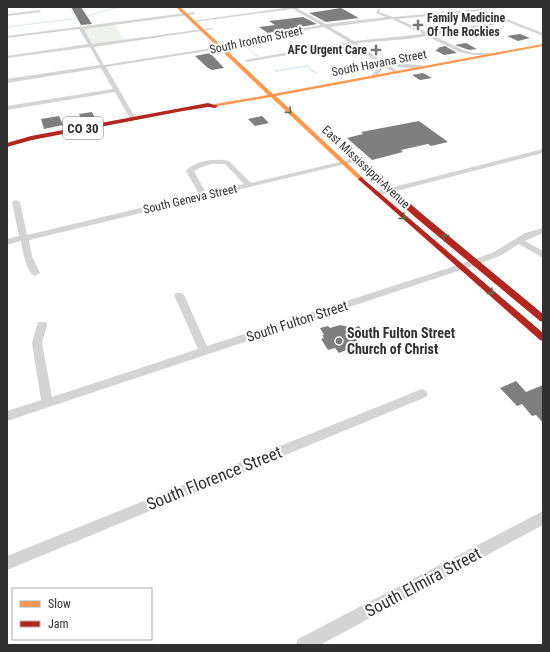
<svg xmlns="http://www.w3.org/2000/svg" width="550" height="652" viewBox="0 0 550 652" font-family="'Roboto Condensed',sans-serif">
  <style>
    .green { fill: #eff2ec }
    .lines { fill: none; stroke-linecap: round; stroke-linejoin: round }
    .stream-far1 { stroke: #dde7f0; stroke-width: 1 }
    .stream { stroke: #dde7f0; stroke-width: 1.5 }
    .building { fill: #7f7f7f }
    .street { fill: #d4d4d4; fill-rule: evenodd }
    .slow { fill: #ff974d; fill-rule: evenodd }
    .jam { fill: #b3261e; fill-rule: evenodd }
    .oneway { stroke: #477b49 }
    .poi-dot { fill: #787878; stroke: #fff; stroke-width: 1.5 }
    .labels { text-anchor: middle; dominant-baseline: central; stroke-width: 4; stroke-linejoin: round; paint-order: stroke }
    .far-poi-label { font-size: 12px; font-weight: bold; fill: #303030; stroke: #fff; text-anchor: start }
    .far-street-label { font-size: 12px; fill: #303030; stroke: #fff }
    .shield { fill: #fff; stroke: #6e6e6e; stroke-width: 1 }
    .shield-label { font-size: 13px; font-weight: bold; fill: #303030 }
    .street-label { font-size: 14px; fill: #303030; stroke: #fff }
    .poi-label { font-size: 14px; font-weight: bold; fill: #303030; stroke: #fff; text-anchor: start }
    .near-street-label { font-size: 17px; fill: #303030; stroke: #fff }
  </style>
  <rect width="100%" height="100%" fill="#fff"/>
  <path class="green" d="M 115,24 L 125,40 L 93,45 L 83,28 Z"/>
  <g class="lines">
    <path class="stream-far1" d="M 85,17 L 110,9 L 125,7
      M 7,27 L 80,18
      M 248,48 L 257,56"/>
    <path class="stream" d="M 256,55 L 258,57
      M 276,71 L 306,66 L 316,73"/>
  </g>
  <path class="building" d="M 71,7 L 81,7 L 92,24 L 81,25 Z
    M 341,8 L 359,18 L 326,22 L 309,13 Z
    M 303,17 L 317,24 L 268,33 L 259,27 L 275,25 L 269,21 Z
    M 520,34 L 530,38 L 518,41 L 507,36 Z
    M 466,43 L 477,49 L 469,50 L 455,45 Z
    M 445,46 L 457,53 L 444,55 L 435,50 L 439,49 L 437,48 Z
    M 210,53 L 224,68 L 212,70 L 208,68 L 195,56 Z
    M 423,73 L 432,78 L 420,80 L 412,75 Z
    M 92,112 L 96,120 L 83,122 L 79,114 Z
    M 59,116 L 63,125 L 44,129 L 41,119 Z
    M 262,116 L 269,123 L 255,126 L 248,119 Z
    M 419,121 L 448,142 L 431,146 L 428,144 L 401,150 L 403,152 L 372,160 L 347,138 L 363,134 L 361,132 Z
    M 340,325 L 354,328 L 359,326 L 364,333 L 359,335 L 354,347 L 339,353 L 335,348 L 328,350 L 321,339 L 324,338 L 322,335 L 324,335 L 320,328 L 328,326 L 330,328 Z
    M 516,381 L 526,392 L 543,385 L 543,423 L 536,415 L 532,416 L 522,404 L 517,406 L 500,388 Z"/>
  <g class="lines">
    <path class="street" d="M 292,7 L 303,7 L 298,9 L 326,24 L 386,17 L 376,13 L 378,9 L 380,10 L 379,12 L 393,17 L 481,9 L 543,33 L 543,36 L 508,22 L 432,35 L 463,50 L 473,53 L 495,53 L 493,55 L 473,55 L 459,52 L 427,36 L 408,39 L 357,43 L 385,63 L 421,65 L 424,67 L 421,69 L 390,66 L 398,71 L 399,72 L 396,74 L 385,67 L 373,79 L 370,77 L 379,67 L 377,62 L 353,44 L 247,62 L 244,60 L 349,42 L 324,27 L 278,35 L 251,44 L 106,67 L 136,119 L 135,120 L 131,120 L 115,92 L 7,110 L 7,106 L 113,89 L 101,68 L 7,83 L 7,79 L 100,65 L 90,47 L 7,58 L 7,56 L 88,44 L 79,29 L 7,38 L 7,36 L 194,12 L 195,14 L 84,29 L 92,44 L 212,28 L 214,29 L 94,47 L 104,65 L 250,42 L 277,33 L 321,25 L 293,9 L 194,22 L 192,21 ZM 481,11 L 504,21 L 428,33 L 398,19 ZM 392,19 L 423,34 L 354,41 L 330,27 Z
      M 41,10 L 40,12 L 7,16 L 7,14 Z
      M 543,149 L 543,153 L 377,196 L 373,194 L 374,192 Z
      M 356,158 L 359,160 L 358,161 L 29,240 L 32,256 L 40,273 L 35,276 C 27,274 22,250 21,241 L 7,245 L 7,239 L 19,236 L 12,202 L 16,200 L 20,202 L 27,235 L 199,194 L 186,171 C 195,160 216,158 229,161 L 251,183 ZM 212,164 L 225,164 L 244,184 L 206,193 L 194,171 L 199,168 Z
      M 543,228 L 543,233 L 525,241 L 543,251 L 543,258 L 519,244 L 500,256 L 464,269 L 7,421 L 7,411 L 41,400 L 32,343 L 38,322 L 46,322 L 47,325 L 42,343 L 52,397 L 198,349 L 174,295 L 176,293 L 182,293 L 184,295 L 207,346 L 458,265 L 494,252 L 525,233 Z
      M 422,389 L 426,391 L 428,394 L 426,397 L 7,570 L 7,556 Z
      M 543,511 L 543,525 L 320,645 L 296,645 L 298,639 Z"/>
    <path class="slow" d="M 176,7 L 180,7 L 273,94 L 543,44 L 543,46 L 276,96 L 363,178 L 364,179 L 361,181 L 359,180 L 271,97 L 213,107 L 213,105 L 215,104 L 268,95 Z"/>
    <path class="jam" d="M 208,103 L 218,106 L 215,108 L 208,107 L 183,111 L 32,140 L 7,147 L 7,143 L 31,136 Z
      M 345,151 L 349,151 L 421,213 L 543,314 L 543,322 L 540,321 L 415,217 L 345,153 Z
      M 361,177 L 543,333 L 543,341 L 540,340 L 359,180 L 358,179 Z"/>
  </g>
  <defs><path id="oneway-chevron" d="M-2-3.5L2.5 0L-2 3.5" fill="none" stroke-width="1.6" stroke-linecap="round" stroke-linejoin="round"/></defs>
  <g class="oneway">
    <use href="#oneway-chevron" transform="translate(289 111) rotate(43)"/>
    <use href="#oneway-chevron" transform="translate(403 217) rotate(41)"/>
    <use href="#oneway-chevron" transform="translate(445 237) rotate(-141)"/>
    <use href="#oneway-chevron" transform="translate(491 292) rotate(41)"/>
  </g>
  <g class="poi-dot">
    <path d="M416 19h4v4h4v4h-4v4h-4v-4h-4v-4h4z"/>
    <path d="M374 44h4v4h4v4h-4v4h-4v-4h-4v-4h4z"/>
    <circle cx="339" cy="341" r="4"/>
  </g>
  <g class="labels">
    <g class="far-poi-label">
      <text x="427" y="18">Family Medicine<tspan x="427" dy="14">Of The Rockies</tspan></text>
      <text x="367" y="50" text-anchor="end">AFC Urgent Care</text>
    </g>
    <g class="far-street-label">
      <text transform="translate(256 40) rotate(-12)">South Ironton Street</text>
      <text transform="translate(379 63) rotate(-11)">South Havana Street</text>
      <text transform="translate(366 167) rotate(43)">East Mississippi Avenue</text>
      <text transform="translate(190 199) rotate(-13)">South Geneva Street</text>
    </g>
    <rect class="shield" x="63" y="117" width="40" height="22" rx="3"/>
    <g class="shield-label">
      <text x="83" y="128">CO 30</text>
    </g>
    <g class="street-label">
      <text transform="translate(297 321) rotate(-18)">South Fulton Street</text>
    </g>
    <g class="poi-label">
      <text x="347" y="333">South Fulton Street<tspan x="347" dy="16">Church of Christ</tspan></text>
    </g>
    <g class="near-street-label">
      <text transform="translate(214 478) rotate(-22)">South Florence Street</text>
      <text transform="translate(423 582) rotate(-28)">South Elmira Street</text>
    </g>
  </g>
  <rect width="550" height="652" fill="none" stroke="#303030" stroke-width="16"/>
  <rect x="12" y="588" width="140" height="52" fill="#ffffff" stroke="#acacac"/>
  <rect x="20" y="601" width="20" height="6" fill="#ff974d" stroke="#acacac"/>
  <text x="48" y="608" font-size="12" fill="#303030">Slow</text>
  <rect x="20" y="621" width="20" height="6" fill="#b3261e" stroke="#acacac"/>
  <text x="48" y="628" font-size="12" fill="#303030">Jam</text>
</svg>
